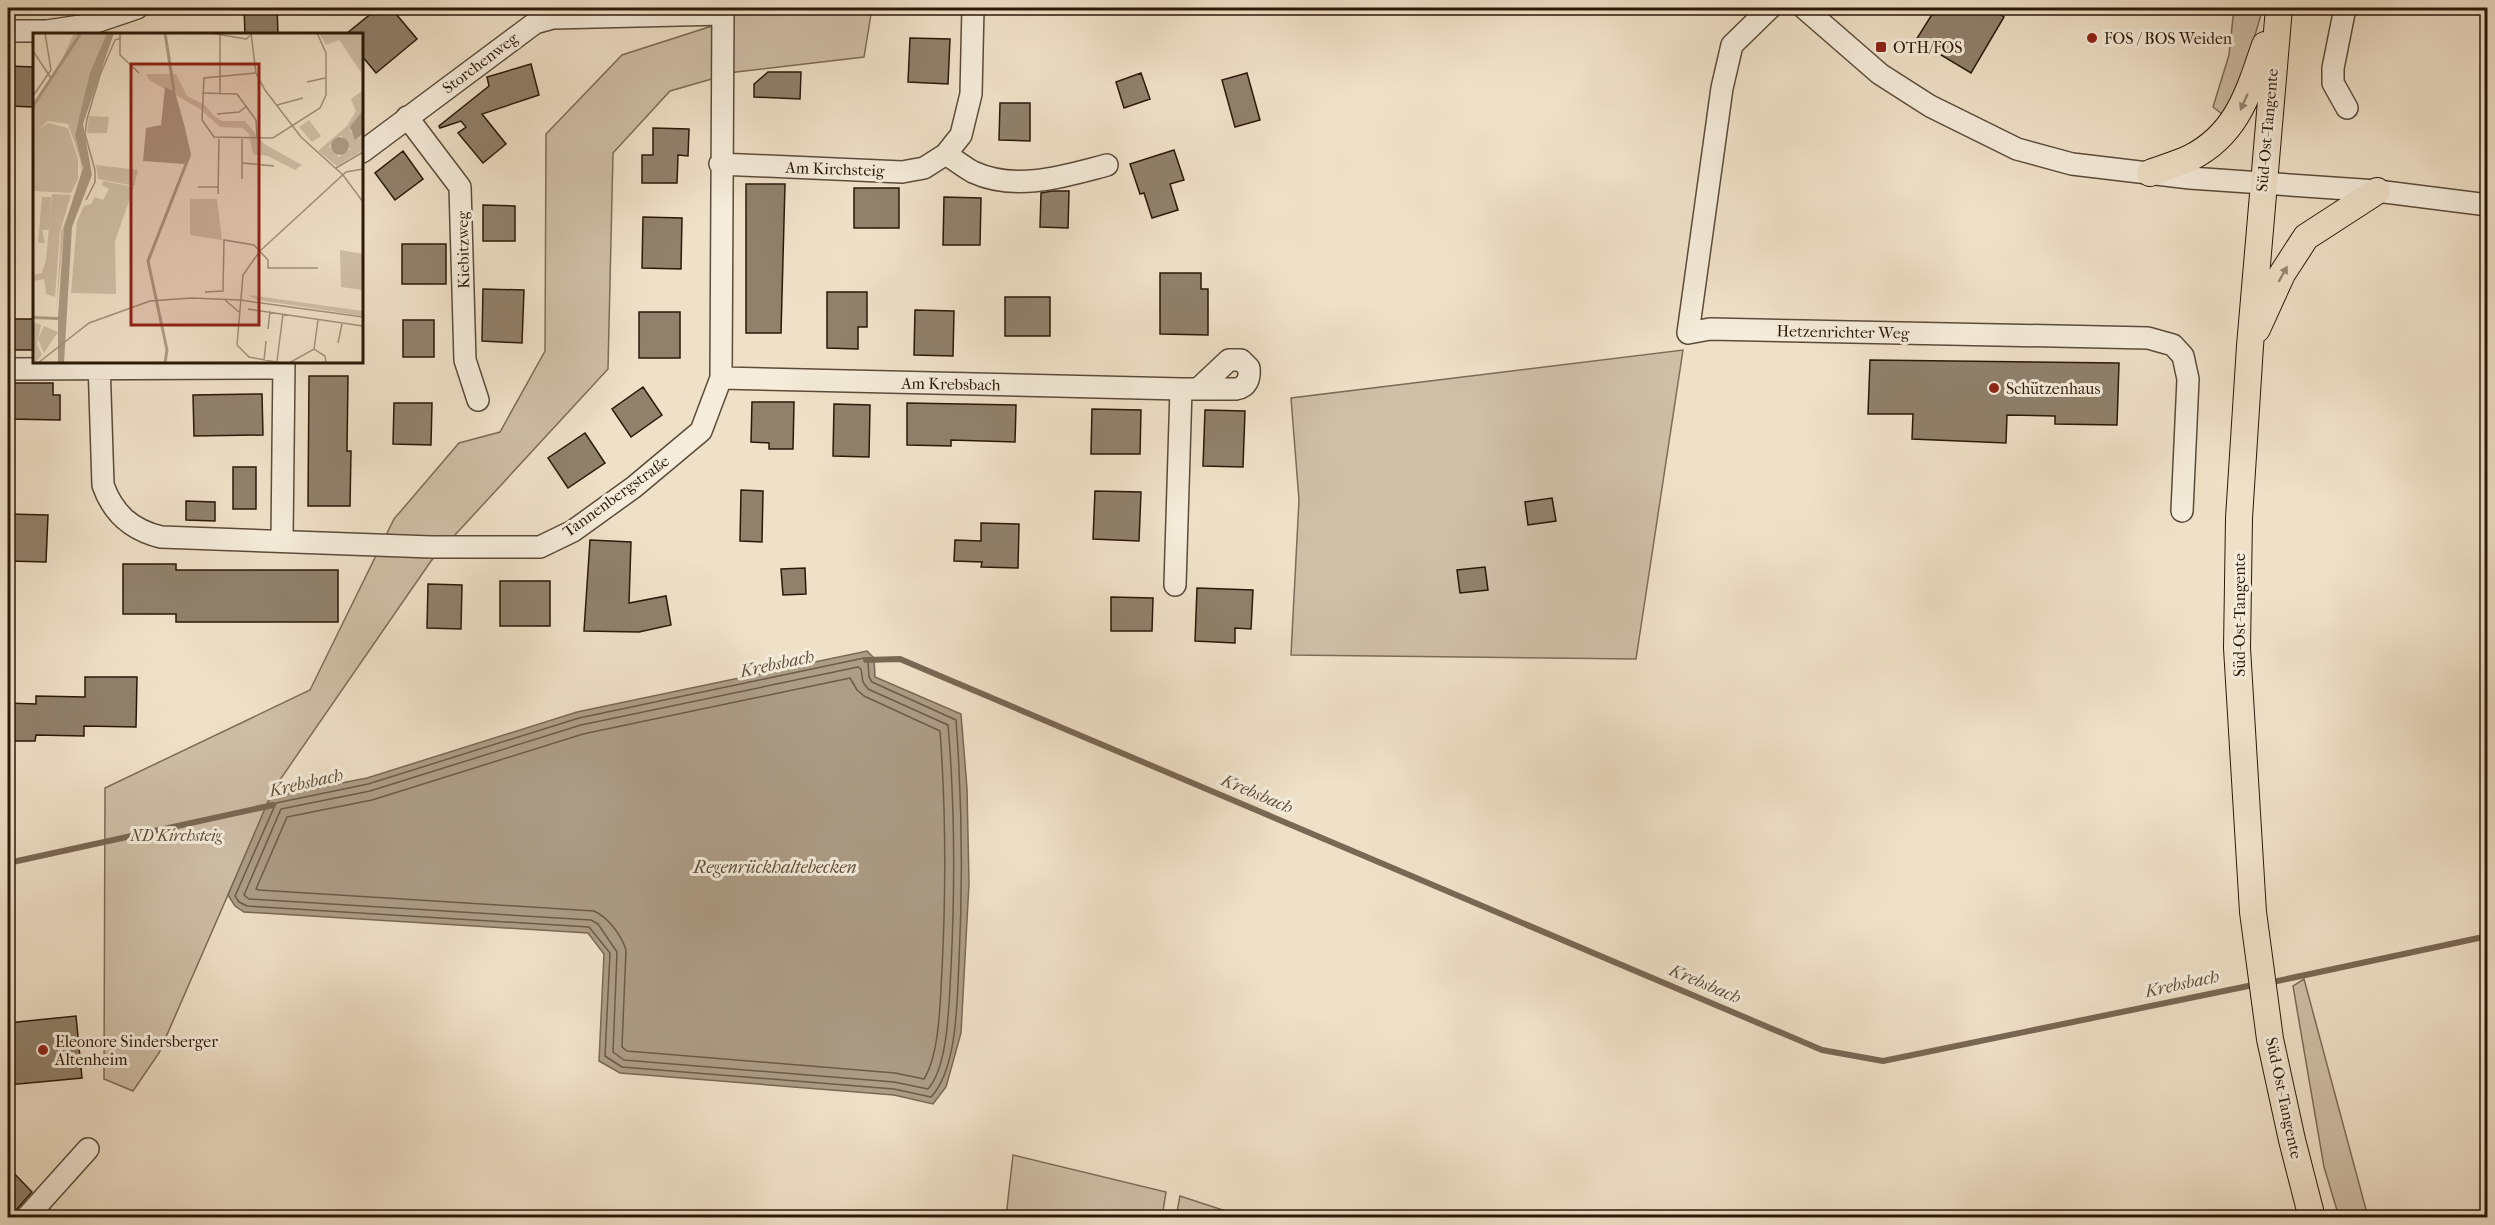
<svg xmlns="http://www.w3.org/2000/svg" width="2495" height="1225" viewBox="0 0 2495 1225" font-family="'IM FELL French Canon',serif">
  <style>
    .green { fill: #cebfa7; stroke: #7c6c58; stroke-width: 1.5 }
    .water { fill: #ac9d87; stroke: #786854; stroke-width: 1.5 }
    .lines { fill: none; stroke-linecap: round; stroke-linejoin: round }
    .shore { stroke: #6b5b48; stroke-width: 1.5 }
    .stream { stroke: #786854; stroke-width: 6 }
    .building { fill: #90816c; stroke: #2a1908; stroke-width: 1.5 }
    .minor-casing { stroke: #5b4b38; stroke-width: 24 }
    .major-casing { stroke: #2a1908; stroke-width: 28 }
    .minor { stroke: #f5ecdb; stroke-width: 21 }
    .major { stroke: #efe1c8; stroke-width: 26 }
    .oneway { fill: #968772 }
    .poi-dot { fill: #8f2418; stroke: #f5ecdb; stroke-width: 2 }
    .labels { text-anchor: middle; dominant-baseline: central; stroke-width: 6; stroke-linejoin: round; paint-order: stroke }
    .poi-label { font-size: 16px; fill: #2a1908; stroke: #f5ecdb; text-anchor: start }
    .street-label { font-size: 16px; fill: #2a1908; stroke: #f5ecdb }
    .park-label { font-size: 16px; font-style: italic; fill: #5b4b38; stroke: #f5ecdb }
    .water-label { font-size: 18px; font-style: italic; fill: #5e4e3b; stroke: #f5ecdb }
    .inset-river { fill: none; stroke: #ac9d87; stroke-width: 3 }
    .inset-road { fill: none; stroke: #a0917b; stroke-width: 1.5 }
    .view { fill: #8f2418; fill-opacity: 0.15; stroke: #8f2418; stroke-width: 3 }
    .inset-edge { fill: none; stroke: #2a1908; stroke-width: 3 }
  </style>
  <rect width="100%" height="100%" fill="#efe1c8"/>
  <filter id="stains"><feTurbulence type="fractalNoise" baseFrequency=".00333" numOctaves="4"/><feColorMatrix values="0 0 0 0 .2 0 0 0 0 .09 0 0 0 0 .02 0 0 0 .5 -.17"/></filter>
  <radialGradient id="worn" r=".72"><stop offset=".6" stop-color="#630" stop-opacity="0"/><stop offset="1" stop-color="#630" stop-opacity=".3"/></radialGradient>
  <path class="green" d="M 728,8 L 872,8 L 864,57 L 736,72 L 670,91 L 613,153 L 608,369 L 431,561 L 275,787 L 159,1053 L 133,1091 L 104,1079 L 105,788 L 310,690 L 394,519 L 459,443 L 500,432 L 545,351 L 546,134 L 622,55 L 715,25 Z
    M 2234,8 L 2263,8 L 2230,120 L 2213,107 L 2229,55 Z
    M 1683,350 L 1636,659 L 1291,655 L 1299,500 L 1291,398 Z
    M 2304,979 L 2368,1217 L 2339,1217 L 2324,1167 L 2293,986 Z
    M 1013,1155 L 1166,1192 L 1162,1217 L 1006,1217 Z
    M 1180,1196 L 1244,1217 L 1176,1217 Z"/>
  <path class="water" d="M 867,651 L 874,658 L 875,677 L 961,714 L 967,788 L 969,883 L 961,1033 L 946,1087 L 933,1104 L 894,1095 L 620,1073 L 599,1061 L 604,954 L 588,933 L 244,912 L 235,906 L 228,895 L 270,797 L 367,778 L 577,712 Z"/>
  <g class="lines">
    <path class="shore" d="M 864,658 L 868,661 L 869,677 L 872,682 L 956,720 C 962,800 963,880 959,961 C 957,999 958,1068 931,1097 L 894,1089 L 622,1067 L 605,1056 L 610,953 L 589,927 L 247,906 L 239,902 L 235,896 L 276,803 L 368,784 L 579,718 Z
      M 858,667 L 861,669 L 863,682 L 868,689 L 948,725 C 955,806 955,887 951,968 C 949,999 949,1066 928,1089 L 894,1082 L 624,1060 L 613,1052 L 617,952 L 598,924 L 591,920 L 249,899 L 244,895 L 281,809 L 370,791 L 581,725 Z
      M 850,678 L 857,690 L 864,696 L 940,731 C 946,811 946,890 942,970 C 940,1001 940,1053 924,1079 L 895,1073 L 627,1051 L 622,1047 L 626,950 C 622,936 608,917 594,911 L 259,890 L 256,889 L 287,817 L 372,800 L 583,734 Z"/>
    <path class="stream" d="M 866,660 L 900,659 L 1822,1050 L 1883,1061 L 2258,984
      M 8,863 L 273,805
      M 2268,983 L 2488,936"/>
  </g>
  <path class="building" d="M 244,8 L 277,8 L 278,34 L 245,34 Z
    M 378,8 L 391,8 L 417,39 L 376,73 L 362,56 L 362,34 L 346,34 Z
    M 1936,8 L 2001,8 L 1998,13 L 2004,17 L 1971,73 L 1916,40 Z
    M 910,38 L 950,39 L 948,84 L 908,82 Z
    M 531,64 L 539,95 L 482,114 L 506,144 L 483,163 L 458,133 L 466,127 L 461,121 L 440,128 L 439,126 L 489,86 L 487,77 Z
    M 9,66 L 34,67 L 34,107 L 8,106 Z
    M 768,72 L 801,72 L 800,99 L 754,97 L 754,84 Z
    M 1141,73 L 1150,99 L 1124,108 L 1116,82 Z
    M 1247,73 L 1260,120 L 1235,127 L 1222,80 Z
    M 1000,103 L 1030,103 L 1030,141 L 999,140 Z
    M 653,128 L 689,129 L 688,156 L 678,155 L 677,183 L 642,183 L 642,155 L 653,155 Z
    M 1174,150 L 1184,180 L 1170,184 L 1178,210 L 1152,218 L 1144,193 L 1140,194 L 1130,164 Z
    M 403,151 L 423,179 L 395,200 L 375,173 Z
    M 746,184 L 785,184 L 781,333 L 746,333 Z
    M 854,188 L 899,188 L 899,228 L 854,228 Z
    M 1052,191 L 1069,191 L 1068,228 L 1040,227 L 1041,193 Z
    M 944,197 L 981,198 L 980,245 L 943,245 Z
    M 483,205 L 515,206 L 515,241 L 483,241 Z
    M 643,217 L 682,218 L 681,269 L 642,268 Z
    M 402,244 L 446,244 L 446,284 L 402,284 Z
    M 1160,273 L 1201,273 L 1201,289 L 1208,289 L 1208,335 L 1160,334 Z
    M 483,289 L 524,290 L 522,343 L 482,341 Z
    M 827,292 L 867,292 L 867,327 L 858,327 L 858,349 L 827,348 Z
    M 1005,297 L 1050,297 L 1050,336 L 1005,336 Z
    M 915,310 L 954,311 L 953,356 L 914,355 Z
    M 639,312 L 680,312 L 680,358 L 639,358 Z
    M 8,319 L 34,319 L 34,350 L 8,350 Z
    M 403,320 L 434,320 L 434,357 L 403,357 Z
    M 1870,360 L 2119,363 L 2117,425 L 2055,424 L 2055,416 L 2007,415 L 2006,443 L 1912,439 L 1913,414 L 1868,414 Z
    M 309,376 L 348,376 L 347,451 L 351,451 L 350,506 L 308,506 Z
    M 8,383 L 53,383 L 53,395 L 60,395 L 60,420 L 8,419 Z
    M 643,387 L 662,415 L 631,437 L 612,409 Z
    M 262,394 L 263,435 L 194,436 L 193,395 Z
    M 752,402 L 794,402 L 793,449 L 769,449 L 769,443 L 751,442 Z
    M 394,403 L 432,403 L 431,445 L 393,444 Z
    M 907,403 L 1016,405 L 1015,442 L 951,440 L 951,446 L 907,445 Z
    M 834,404 L 870,405 L 869,457 L 833,456 Z
    M 1092,409 L 1141,410 L 1140,454 L 1091,454 Z
    M 1205,410 L 1245,411 L 1243,467 L 1203,466 Z
    M 585,433 L 605,463 L 568,488 L 548,458 Z
    M 233,467 L 256,467 L 256,509 L 233,509 Z
    M 741,490 L 763,491 L 762,542 L 740,541 Z
    M 1095,491 L 1141,492 L 1139,541 L 1093,539 Z
    M 1552,498 L 1556,521 L 1528,525 L 1525,502 Z
    M 186,501 L 215,502 L 215,521 L 186,520 Z
    M 8,514 L 48,515 L 46,562 L 8,561 Z
    M 981,523 L 1019,524 L 1018,568 L 981,567 L 982,562 L 954,561 L 955,540 L 981,541 Z
    M 590,540 L 631,542 L 629,603 L 666,596 L 671,625 L 639,632 L 584,631 Z
    M 123,564 L 176,564 L 176,570 L 338,570 L 338,622 L 176,622 L 176,614 L 123,614 Z
    M 1485,567 L 1488,590 L 1460,593 L 1457,570 Z
    M 805,568 L 806,594 L 783,595 L 781,569 Z
    M 500,581 L 550,581 L 550,626 L 500,626 Z
    M 428,584 L 462,585 L 461,629 L 427,628 Z
    M 1197,588 L 1253,590 L 1251,629 L 1235,628 L 1235,643 L 1195,641 Z
    M 1111,597 L 1153,598 L 1152,631 L 1111,631 Z
    M 85,677 L 137,677 L 136,727 L 84,726 L 84,736 L 36,735 L 35,741 L 8,741 L 8,703 L 36,704 L 36,696 L 85,697 Z
    M 76,1016 L 82,1078 L 8,1085 L 8,1023 Z
    M 8,1167 L 32,1192 L 17,1209 L 14,1218 L 8,1218 Z"/>
  <g class="lines">
    <g class="minor-casing">
      <path id="minor" d="M 1770,8 L 1732,45 L 1722,88 L 1688,333 L 1710,329 L 2148,338 L 2173,345 L 2183,356 L 2188,379 L 2182,511
        M 1804,8 L 1880,74 L 1930,106 L 2017,149 L 2072,164 L 2190,178 L 2377,191 L 2488,205
        M 2345,8 L 2333,68 L 2333,83 L 2347,108
        M 8,31 L 47,31 L 87,25 L 137,8
        M 407,117 L 460,187 L 465,360 L 478,400
        M 362,152 L 535,23 L 553,18 L 722,14
        M 946,154 L 961,135 L 971,94 L 973,8
        M 720,164 L 902,172 L 924,168 L 946,154 C 955,160 964,167 973,172 C 1016,192 1065,176 1107,165
        M 99,362 L 103,485 C 113,514 132,530 161,537 L 431,547 L 540,547 L 573,531 L 634,487 L 701,431 L 721,378 L 723,8
        M 8,369 L 283,368
        M 721,378 L 1181,389 L 1236,389 C 1247,387 1250,379 1249,368 L 1241,360 L 1229,360 L 1198,389
        M 282,540 L 284,362
        M 1175,585 L 1181,389
        M 26,1218 L 88,1149"/>
    </g>
    <g class="major-casing">
      <path id="major" d="M 2279,8 L 2250,346 L 2239,518 L 2237,648 L 2253,912 L 2270,1039 L 2292,1140 L 2312,1218
        M 2150,173 C 2163,168 2177,164 2190,158 C 2238,134 2249,91 2265,45
        M 2257,329 L 2282,274 L 2306,237 L 2377,191"/>
    </g>
    <use href="#minor" class="minor"/>
    <use href="#major" class="major"/>
  </g>
  <defs><path id="oneway-solid" d="M-6-.8H1V-3.2L6.5 0L1 3.2V.8H-6Z" transform="scale(1.5)"/></defs>
  <g class="oneway">
    <use href="#oneway-solid" transform="translate(2244 102) rotate(114)"/>
    <use href="#oneway-solid" transform="translate(2283 274) rotate(-61)"/>
  </g>
  <g class="poi-dot">
    <circle cx="2092" cy="38" r="6"/>
    <rect x="1875" y="41" width="12" height="12" rx="3"/>
    <circle cx="1994" cy="388" r="6"/>
    <circle cx="43" cy="1050" r="6"/>
  </g>
  <g class="labels">
    <g class="poi-label">
      <text x="2104" y="38">FOS / BOS Weiden</text>
      <text x="1893" y="47">OTH/FOS</text>
      <text x="2006" y="388">Schützenhaus</text>
      <text x="55" y="1041">Eleonore Sindersberger<tspan x="55" dy="18">Altenheim</tspan></text>
    </g>
    <g class="street-label">
      <text transform="translate(480 63) rotate(-37)">Storchenweg</text>
      <text transform="translate(2267 130) rotate(-85)">Süd-Ost-Tangente</text>
      <text transform="translate(835 169) rotate(2)">Am Kirchsteig</text>
      <text transform="translate(463 250) rotate(-91)">Kiebitzweg</text>
      <text transform="translate(1843 332) rotate(1)">Hetzenrichter Weg</text>
      <text transform="translate(951 384) rotate(1)">Am Krebsbach</text>
      <text transform="translate(616 496) rotate(-36)">Tannenbergstraße</text>
      <text transform="translate(2239 615) rotate(-90)">Süd-Ost-Tangente</text>
      <text transform="translate(2284 1098) rotate(78)">Süd-Ost-Tangente</text>
    </g>
    <g class="park-label">
      <text x="176" y="835">ND Kirchsteig</text>
    </g>
    <g class="water-label">
      <text transform="translate(777 664) rotate(-12)">Krebsbach</text>
      <text transform="translate(306 783) rotate(-13)">Krebsbach</text>
      <text transform="translate(1257 794) rotate(23)">Krebsbach</text>
      <text x="775" y="867">Regenrückhaltebecken</text>
      <text transform="translate(1705 984) rotate(23)">Krebsbach</text>
      <text transform="translate(2182 984) rotate(-12)">Krebsbach</text>
    </g>
  </g>
  <g transform="translate(33 33)">
    <rect width="330" height="330" fill="#efe1c8"/>
    <path d="M 41,0 L 74,0 L 57,43 L 42,102 L 49,124 L 49,143 L 47,126 L 35,91 L 15,88 L 4,98 L 15,90 L 35,95 L 45,126 L 45,146 L 38,160 L 0,158 L 0,72 L 22,41 ZM 286,0 L 330,0 L 330,42 L 306,7 L 293,12 ZM 113,41 L 143,41 L 154,63 L 172,72 L 181,83 L 189,88 L 212,88 L 231,111 L 269,132 L 262,137 L 235,123 L 220,121 L 216,101 L 210,95 L 187,94 L 167,76 L 116,47 ZM 330,57 L 330,77 L 317,98 L 325,106 L 330,101 L 330,117 L 304,133 L 285,118 L 314,93 L 323,78 L 318,66 ZM 308,102 L 317,116 L 306,124 L 296,113 ZM 56,83 L 76,84 L 74,100 L 54,100 ZM 276,87 L 288,103 L 279,109 L 266,94 ZM 63,132 L 105,137 L 101,153 L 65,146 ZM 49,145 L 31,194 L 23,282 L 28,199 ZM 70,148 L 101,154 L 82,208 L 83,261 L 38,260 L 44,189 L 51,173 L 58,171 L 62,164 L 70,167 L 76,156 L 69,152 ZM 19,161 L 38,162 L 27,199 L 22,264 L 13,261 L 11,246 L 0,248 L 0,242 L 9,240 L 13,227 ZM 9,164 L 18,164 L 16,197 L 9,197 L 12,210 L 5,210 ZM 157,166 L 184,166 L 189,207 L 157,202 ZM 307,217 L 330,221 L 330,257 L 308,254 ZM 215,262 L 330,278 L 330,283 L 225,267 ZM 0,289 L 8,292 L 4,311 L 9,322 L 2,330 ZM 11,293 L 25,299 L 11,320 L 5,306 Z" fill="#cebfa7" fill-rule="evenodd"/>
    <path d="M 74,0 L 81,0 L 50,91 L 59,142 L 39,194 L 31,330 L 25,330 L 25,287 L 0,286 L 0,283 L 25,284 L 31,194 L 50,135 L 42,102 L 57,40 ZM 132,54 L 142,59 L 151,91 L 158,121 L 151,131 L 110,128 L 113,95 L 128,92 ZM 330,77 L 330,101 L 322,107 L 317,94 ZM298 113a9 9 0 1 1 18 0a9 9 0 1 1-18 0Z" fill="#ac9d87"/>
    <path class="inset-river" d="M 132,0 L 141,58M 0,73 L 48,0M 132,330 L 134,317 L 115,228 L 157,121"/>
    <path class="inset-road" d="M 87,0 L 87,22 L 106,40M 177,0 L 213,6 L 218,2M 218,0 L 223,40 L 232,57 L 268,104 L 310,142 L 330,169M 187,2 L 187,60M 0,18 L 18,45M 223,40 L 171,45 L 169,87 L 181,104 L 240,105 L 287,75 L 293,62 L 293,20 L 284,0M 274,49 L 292,45M 169,60 L 204,61 L 223,87 L 224,106M 0,63 L 18,37 L 12,0M 244,72 L 270,65M 184,81 L 206,79 L 214,73M 210,130 L 241,133M 303,135 L 330,119M 209,146 L 209,106M 165,154 L 185,154M 185,161 L 186,106M 53,167 L 62,149 L 62,137 L 52,101 L 54,86 L 67,42 L 82,7 L 88,5M 172,259 L 190,258 L 191,207 L 221,212 L 235,227 L 235,235 L 285,235M 192,267 L 206,279M 215,276 L 330,293M 235,296 L 237,278M 305,310 L 309,291M 281,316 L 285,287M 231,327 L 233,308M 244,328 L 250,281M 5,330 L 56,290 L 117,268 L 158,265 L 207,267 L 330,284M 249,330 L 216,324 L 204,312 L 210,242 L 227,218 L 313,139 L 330,136M 256,330 L 281,316 L 292,323 L 293,330"/>
    <path class="view" d="M 98,31 L 226,31 L 226,292 L 98,292 Z"/>
    <rect width="330" height="330" class="inset-edge"/>
  </g>
  <rect width="2495" height="1225" fill="none" stroke="#efe1c8" stroke-width="30"/>
  <rect x="9" y="9" width="2477" height="1207" fill="none" stroke="#2a1908" stroke-width="3"/>
  <rect x="15" y="15" width="2465" height="1195" fill="none" stroke="#2a1908" stroke-width="1.5"/>
  <rect width="100%" height="100%" filter="url(#stains)"/>
  <rect width="100%" height="100%" fill="url(#worn)"/>
</svg>
